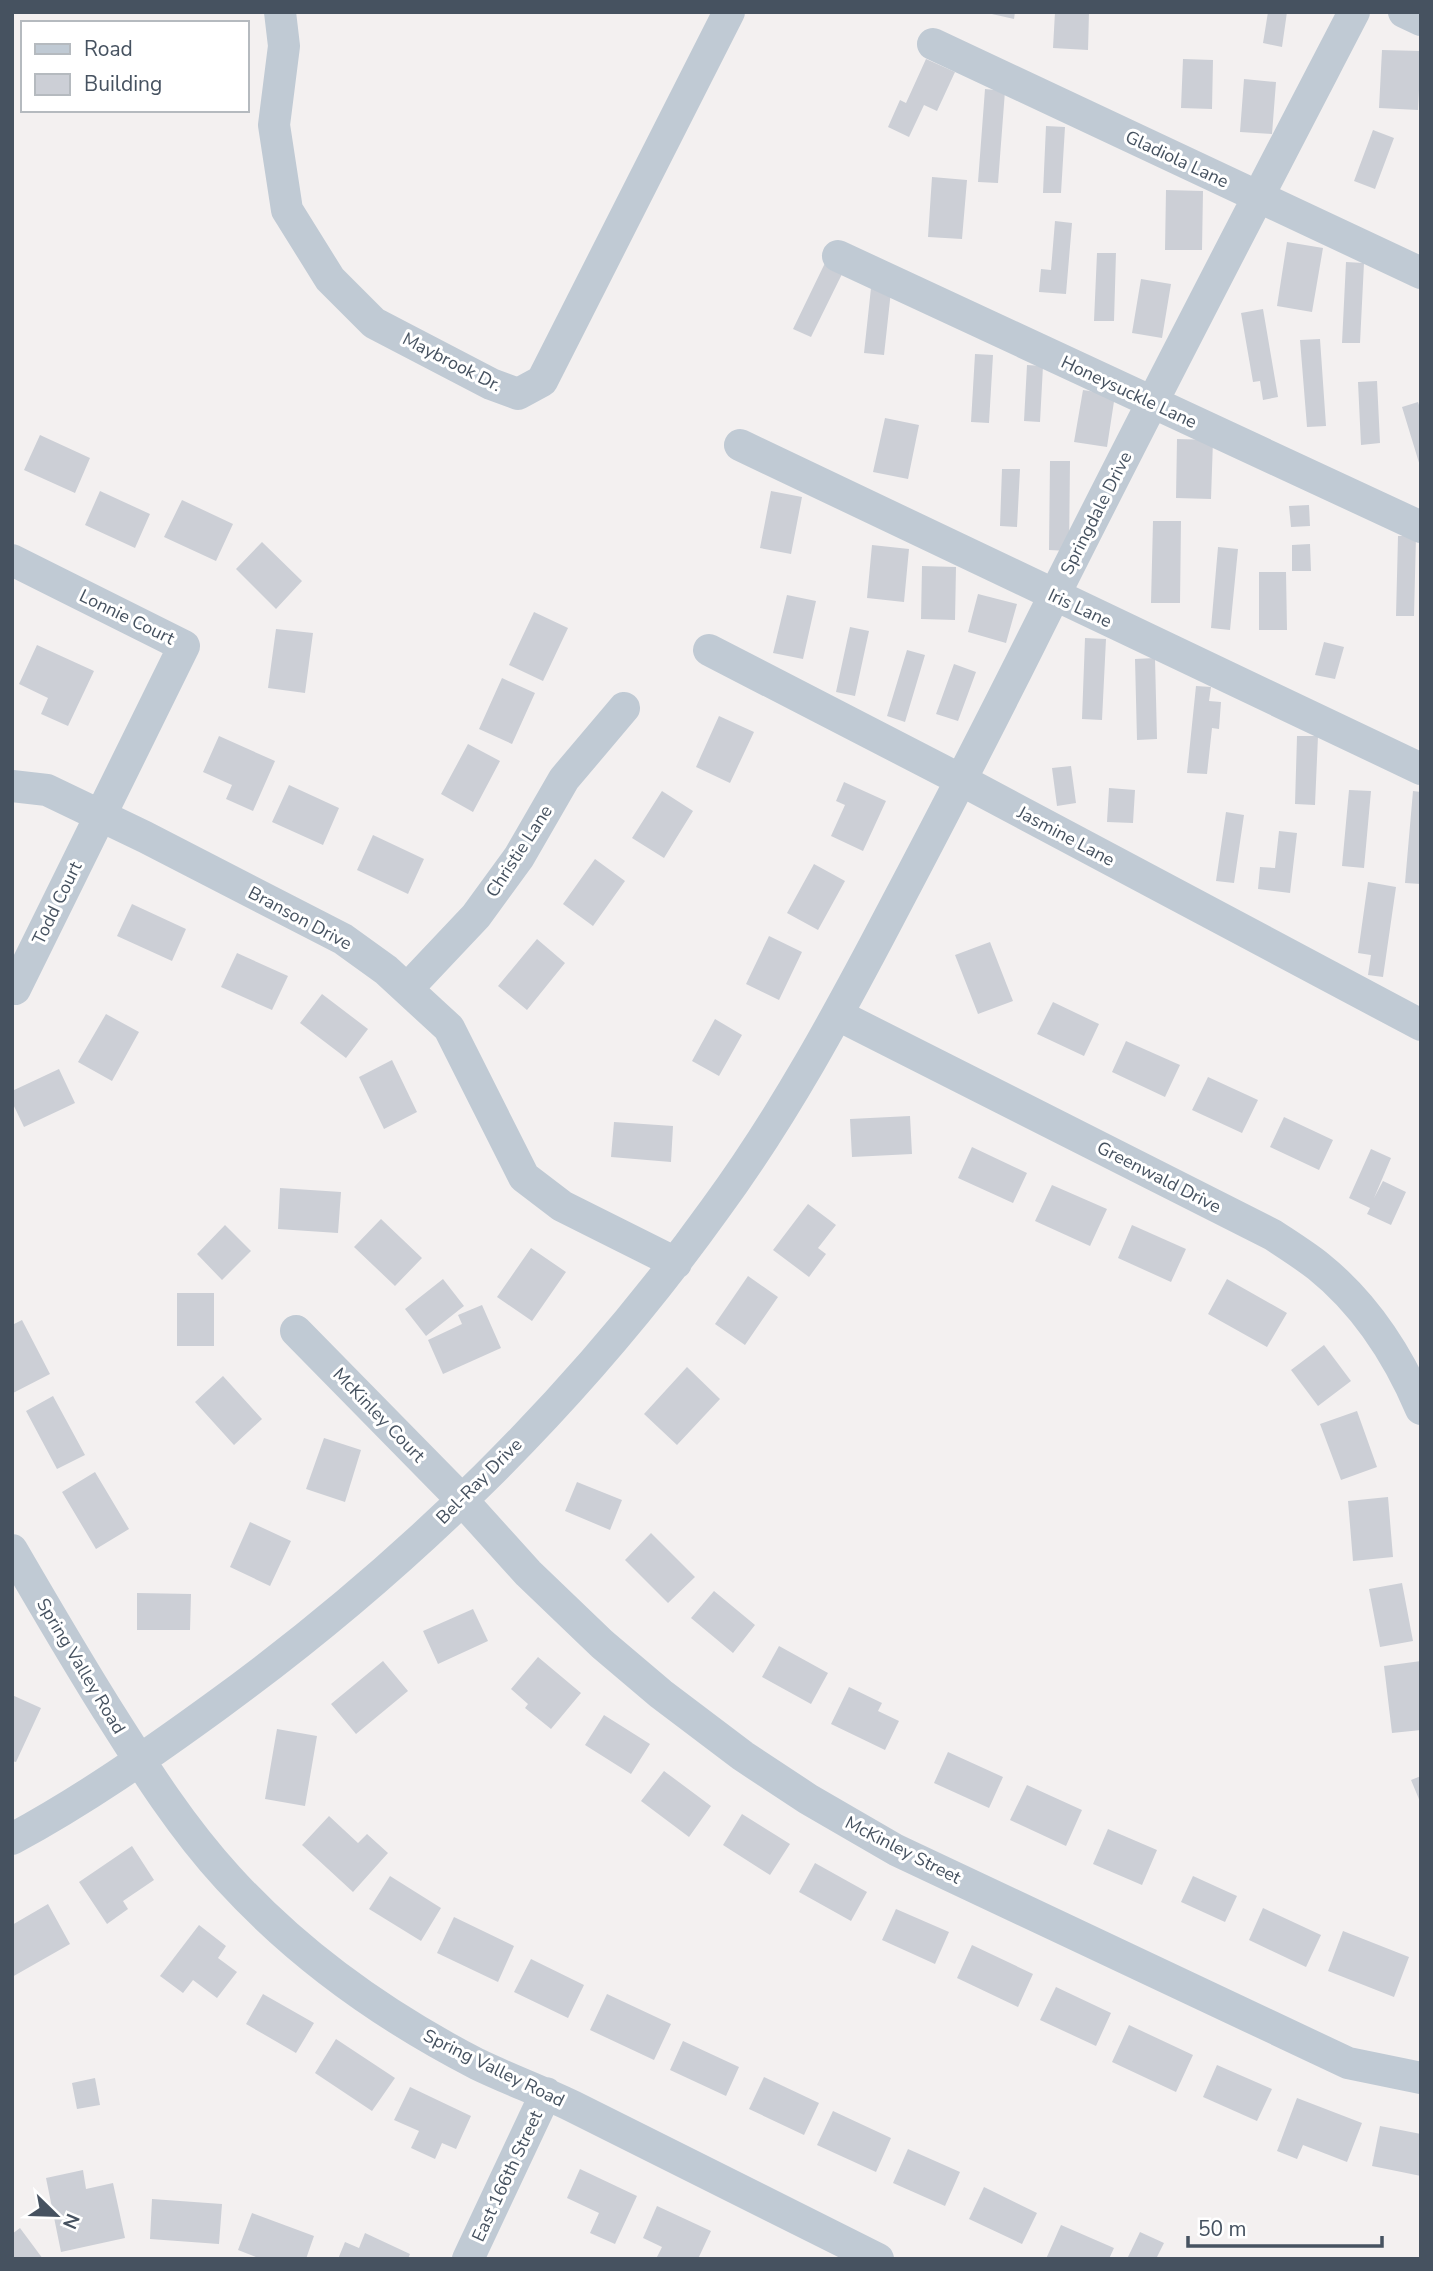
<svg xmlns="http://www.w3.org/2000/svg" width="1433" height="2271" viewBox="0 0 1433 2271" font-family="'Nunito Sans',sans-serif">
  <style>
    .building { fill: #cccfd6 }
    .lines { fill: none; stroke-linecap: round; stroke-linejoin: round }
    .street { stroke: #c0cad4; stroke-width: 32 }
    .labels { text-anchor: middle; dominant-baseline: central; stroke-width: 6; stroke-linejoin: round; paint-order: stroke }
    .street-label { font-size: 18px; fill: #465260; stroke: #fff }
  </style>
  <rect width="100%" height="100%" fill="#f3f0f0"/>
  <path class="building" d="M 983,12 L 1015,12 L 1014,19 Z
    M 1055,12 L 1089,12 L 1088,50 L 1053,48 Z
    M 1268,12 L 1287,12 L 1282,47 L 1263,43 Z
    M 1382,50 L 1421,51 L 1418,110 L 1379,108 Z
    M 926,59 L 955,72 L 937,111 L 924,105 L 909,137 L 888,127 L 900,100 L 906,103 Z
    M 1183,59 L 1213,60 L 1212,109 L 1181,108 Z
    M 1244,79 L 1276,82 L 1272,134 L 1240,132 Z
    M 985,89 L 1005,91 L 998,183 L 978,182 Z
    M 1046,126 L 1065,127 L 1061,193 L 1043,193 Z
    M 1373,130 L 1394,138 L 1375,189 L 1354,181 Z
    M 932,177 L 967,180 L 962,239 L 928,237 Z
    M 1166,190 L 1203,191 L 1202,250 L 1165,250 Z
    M 1055,221 L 1072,223 L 1066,294 L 1039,292 L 1041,269 L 1051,270 Z
    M 1287,242 L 1323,248 L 1312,312 L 1277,306 Z
    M 1097,253 L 1116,253 L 1114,321 L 1094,321 Z
    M 1346,262 L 1364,263 L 1360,343 L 1342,343 Z
    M 825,263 L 843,272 L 811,337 L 793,329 Z
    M 1141,279 L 1171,284 L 1162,338 L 1132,333 Z
    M 871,288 L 891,291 L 884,355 L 864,353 Z
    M 1263,309 L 1278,397 L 1263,400 L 1260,381 L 1253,382 L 1241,313 Z
    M 1320,339 L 1326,426 L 1307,427 L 1300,340 Z
    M 975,354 L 993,355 L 989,423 L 971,422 Z
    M 1027,365 L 1043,366 L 1040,422 L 1024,421 Z
    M 1377,381 L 1380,443 L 1361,445 L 1358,382 Z
    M 1083,390 L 1115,395 L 1107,447 L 1074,442 Z
    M 1418,402 L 1421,411 L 1420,466 L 1402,407 Z
    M 885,418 L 919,425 L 908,479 L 873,472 Z
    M 40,435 L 90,458 L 75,493 L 24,470 Z
    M 1177,439 L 1213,440 L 1211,499 L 1176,498 Z
    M 1050,461 L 1070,461 L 1069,551 L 1049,550 Z
    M 1002,469 L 1020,469 L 1017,527 L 1000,526 Z
    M 100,491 L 150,514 L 135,548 L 85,525 Z
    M 771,491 L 802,497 L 791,554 L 760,548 Z
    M 182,500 L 233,524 L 216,561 L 164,537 Z
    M 1309,505 L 1310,526 L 1291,527 L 1289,506 Z
    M 1153,521 L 1181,521 L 1180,603 L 1151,603 Z
    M 1398,536 L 1416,536 L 1414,616 L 1396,616 Z
    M 262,542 L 302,581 L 276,609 L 236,569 Z
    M 1310,544 L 1311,571 L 1292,571 L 1292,545 Z
    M 872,545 L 909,549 L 904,602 L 867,598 Z
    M 1218,547 L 1238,549 L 1230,630 L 1211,628 Z
    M 922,566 L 956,567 L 955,620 L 921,619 Z
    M 1259,572 L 1286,572 L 1287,630 L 1259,630 Z
    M 978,594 L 1017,604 L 1006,643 L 968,632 Z
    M 787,595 L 816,601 L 803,659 L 773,653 Z
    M 534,612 L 568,628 L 543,681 L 509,665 Z
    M 850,627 L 869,631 L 855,696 L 836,692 Z
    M 276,629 L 313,633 L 305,693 L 268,688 Z
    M 1085,638 L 1106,639 L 1102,720 L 1082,719 Z
    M 1324,642 L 1344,647 L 1335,679 L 1315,675 Z
    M 37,645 L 94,671 L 68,726 L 41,714 L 48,698 L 19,684 Z
    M 907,650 L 925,655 L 905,722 L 887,716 Z
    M 1155,658 L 1157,739 L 1137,740 L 1135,659 Z
    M 954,664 L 976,672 L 958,721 L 936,714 Z
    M 502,678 L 535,693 L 512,744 L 479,729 Z
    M 1196,686 L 1211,687 L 1209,701 L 1221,702 L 1219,729 L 1212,728 L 1207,774 L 1187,773 Z
    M 719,716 L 754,732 L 730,783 L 696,767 Z
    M 219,736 L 275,761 L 253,811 L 226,799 L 232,785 L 203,772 Z
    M 1297,736 L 1318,736 L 1315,805 L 1295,804 Z
    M 468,744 L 500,761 L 473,812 L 441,794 Z
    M 1071,766 L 1076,803 L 1057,806 L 1052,768 Z
    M 844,782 L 886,801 L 863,851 L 831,836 L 845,805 L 836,801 Z
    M 289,785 L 339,808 L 323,845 L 272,822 Z
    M 1109,788 L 1135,790 L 1133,823 L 1107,822 Z
    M 1349,790 L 1371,791 L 1364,868 L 1342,866 Z
    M 662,791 L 693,811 L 664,858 L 632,838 Z
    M 1413,791 L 1421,792 L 1421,884 L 1405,883 Z
    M 1226,812 L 1244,815 L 1234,883 L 1216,881 Z
    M 1279,831 L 1297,833 L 1290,893 L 1258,889 L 1260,867 L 1275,868 Z
    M 373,835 L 424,859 L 408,894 L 357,870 Z
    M 595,859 L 625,881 L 593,926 L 563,904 Z
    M 814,864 L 845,881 L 818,930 L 787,913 Z
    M 1368,882 L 1396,887 L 1383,977 L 1368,975 L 1371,955 L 1358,953 Z
    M 132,904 L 186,929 L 172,961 L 117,936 Z
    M 769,936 L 802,952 L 779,1000 L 746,984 Z
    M 537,939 L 565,963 L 527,1010 L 498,986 Z
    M 990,942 L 1013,1001 L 978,1014 L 955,955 Z
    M 237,953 L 288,976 L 272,1010 L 221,987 Z
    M 322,994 L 368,1029 L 346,1058 L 300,1023 Z
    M 1053,1002 L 1099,1024 L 1084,1056 L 1037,1034 Z
    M 106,1014 L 139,1032 L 112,1081 L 78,1062 Z
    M 715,1019 L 742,1035 L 719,1076 L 692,1061 Z
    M 1126,1041 L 1180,1065 L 1165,1097 L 1112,1072 Z
    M 392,1060 L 417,1112 L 384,1129 L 359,1077 Z
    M 59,1069 L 75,1103 L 24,1127 L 12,1102 L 12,1091 Z
    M 1208,1077 L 1258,1100 L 1242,1133 L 1192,1110 Z
    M 910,1116 L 912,1154 L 852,1157 L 850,1119 Z
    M 1284,1117 L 1333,1140 L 1319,1170 L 1270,1147 Z
    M 614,1122 L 673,1126 L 671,1162 L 611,1157 Z
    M 972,1147 L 1027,1173 L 1013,1203 L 958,1178 Z
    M 1371,1149 L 1391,1158 L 1374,1198 L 1383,1181 L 1406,1192 L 1391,1225 L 1367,1214 L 1370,1208 L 1349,1198 Z
    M 1052,1185 L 1107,1209 L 1090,1246 L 1035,1221 Z
    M 280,1188 L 341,1192 L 338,1233 L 278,1229 Z
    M 808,1204 L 836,1225 L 818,1248 L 826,1254 L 809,1277 L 773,1250 Z
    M 381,1219 L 422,1258 L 395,1286 L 354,1247 Z
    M 225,1225 L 251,1251 L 222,1280 L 197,1254 Z
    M 1132,1225 L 1186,1249 L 1171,1282 L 1118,1258 Z
    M 531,1248 L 566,1272 L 532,1321 L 497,1297 Z
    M 748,1276 L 778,1297 L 745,1345 L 715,1324 Z
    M 443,1279 L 464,1306 L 426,1336 L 405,1309 Z
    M 1227,1279 L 1287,1313 L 1267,1347 L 1208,1314 Z
    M 177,1293 L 214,1293 L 214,1346 L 177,1346 Z
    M 482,1305 L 501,1348 L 443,1374 L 428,1340 L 462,1324 L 458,1315 Z
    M 22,1320 L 50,1374 L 13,1393 L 12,1325 Z
    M 1324,1345 L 1351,1381 L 1318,1406 L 1291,1370 Z
    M 687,1367 L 720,1399 L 677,1445 L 644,1414 Z
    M 223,1376 L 262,1419 L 234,1445 L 195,1402 Z
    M 53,1396 L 85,1455 L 57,1469 L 26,1411 Z
    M 1357,1411 L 1377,1467 L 1341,1480 L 1320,1424 Z
    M 324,1438 L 361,1450 L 345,1502 L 306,1489 Z
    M 95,1472 L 129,1529 L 96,1549 L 62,1492 Z
    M 577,1482 L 622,1500 L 610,1530 L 565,1511 Z
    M 1388,1497 L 1393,1557 L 1353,1561 L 1348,1501 Z
    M 250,1522 L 291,1541 L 270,1586 L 230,1567 Z
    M 651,1533 L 695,1577 L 668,1603 L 625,1560 Z
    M 1402,1583 L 1413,1641 L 1380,1647 L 1369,1589 Z
    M 714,1591 L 755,1625 L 733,1653 L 691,1618 Z
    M 137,1593 L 191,1594 L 190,1630 L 137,1630 Z
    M 473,1609 L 488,1641 L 438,1664 L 423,1631 Z
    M 779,1646 L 828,1673 L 811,1704 L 762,1677 Z
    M 538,1657 L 581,1693 L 551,1729 L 525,1708 L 528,1704 L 511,1689 Z
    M 383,1661 L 408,1691 L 356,1734 L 331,1704 Z
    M 1421,1661 L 1421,1730 L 1392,1733 L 1384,1666 Z
    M 849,1687 L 882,1703 L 878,1711 L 899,1721 L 885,1750 L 831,1724 Z
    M 12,1695 L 41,1708 L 16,1762 L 12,1761 Z
    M 604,1715 L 650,1744 L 631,1774 L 585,1745 Z
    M 277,1729 L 317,1736 L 305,1806 L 265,1799 Z
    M 948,1752 L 1003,1777 L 989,1808 L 934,1783 Z
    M 664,1771 L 711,1806 L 689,1837 L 641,1801 Z
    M 1421,1776 L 1421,1804 L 1411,1780 Z
    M 1027,1785 L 1082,1810 L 1066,1846 L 1010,1820 Z
    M 742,1814 L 790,1844 L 770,1875 L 723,1845 Z
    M 329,1816 L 358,1843 L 367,1834 L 388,1853 L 353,1892 L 302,1845 Z
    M 1108,1829 L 1157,1850 L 1142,1885 L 1093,1864 Z
    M 132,1846 L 154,1880 L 123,1901 L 128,1909 L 107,1924 L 79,1882 Z
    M 815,1863 L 867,1892 L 851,1921 L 799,1892 Z
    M 390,1876 L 441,1908 L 421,1941 L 369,1909 Z
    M 1193,1876 L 1237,1896 L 1225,1922 L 1181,1902 Z
    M 48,1904 L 70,1944 L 12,1977 L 12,1925 Z
    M 1263,1908 L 1321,1935 L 1306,1967 L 1249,1940 Z
    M 896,1909 L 949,1932 L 935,1964 L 882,1940 Z
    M 454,1917 L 514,1946 L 498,1982 L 437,1953 Z
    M 199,1925 L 226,1946 L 218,1958 L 237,1972 L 217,1998 L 193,1980 L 183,1993 L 160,1976 Z
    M 1343,1931 L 1409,1957 L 1394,1997 L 1328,1971 Z
    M 972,1945 L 1033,1974 L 1018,2007 L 957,1978 Z
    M 531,1959 L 584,1985 L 568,2018 L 514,1992 Z
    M 1056,1987 L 1111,2013 L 1096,2046 L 1040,2020 Z
    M 263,1994 L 314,2023 L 296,2053 L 246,2024 Z
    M 607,1994 L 671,2024 L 654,2060 L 590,2030 Z
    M 1129,2025 L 1193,2055 L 1176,2092 L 1112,2062 Z
    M 336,2039 L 395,2078 L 372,2111 L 315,2073 Z
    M 683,2041 L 739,2067 L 726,2096 L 670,2070 Z
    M 1217,2065 L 1272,2089 L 1257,2121 L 1203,2097 Z
    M 764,2077 L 819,2103 L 804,2135 L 749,2109 Z
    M 95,2078 L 100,2105 L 77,2109 L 72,2083 Z
    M 410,2087 L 471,2116 L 456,2149 L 442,2143 L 435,2159 L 411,2148 L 419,2131 L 394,2120 Z
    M 1297,2098 L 1362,2123 L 1347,2162 L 1303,2145 L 1297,2159 L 1277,2151 Z
    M 833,2111 L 891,2138 L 876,2172 L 817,2145 Z
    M 1380,2126 L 1421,2134 L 1421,2176 L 1372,2166 Z
    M 908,2149 L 960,2172 L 945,2206 L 893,2183 Z
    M 580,2169 L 637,2196 L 615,2244 L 590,2233 L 599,2213 L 567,2198 Z
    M 83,2170 L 86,2189 L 113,2183 L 125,2238 L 61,2252 L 46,2178 Z
    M 984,2187 L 1037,2213 L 1022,2244 L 969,2219 Z
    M 152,2199 L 222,2204 L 219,2244 L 150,2239 Z
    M 657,2206 L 711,2231 L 698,2259 L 656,2259 L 662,2247 L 643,2238 Z
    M 252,2213 L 314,2236 L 306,2259 L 261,2259 L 238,2250 Z
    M 1061,2225 L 1114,2248 L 1109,2259 L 1046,2259 Z
    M 20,2228 L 43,2259 L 12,2259 L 12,2234 Z
    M 1140,2232 L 1164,2243 L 1156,2259 L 1127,2259 Z
    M 365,2233 L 410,2254 L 408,2259 L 338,2259 L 345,2242 L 359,2248 Z"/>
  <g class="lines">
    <path class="street" d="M 280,12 L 284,46 L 274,125 L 287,210 L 330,279 L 374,323 L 491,384 L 518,394 L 542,381 L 729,12
      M 1404,12 L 1421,20
      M 933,44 L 1421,273
      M 838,256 L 1421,527
      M 740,445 L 1421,769
      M 12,560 L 184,646 L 15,989
      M 709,650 L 961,780 L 1421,1025
      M 12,786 L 47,790 L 145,837 L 343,939 L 386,970 L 449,1028 L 524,1177 L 562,1206 L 676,1263
      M 408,988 L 476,916 L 519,857 L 564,779 L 624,708
      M 838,1015 L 1273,1235 C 1288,1245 1304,1255 1318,1266 C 1364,1303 1398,1355 1421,1409
      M 296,1331 L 462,1500 L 528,1573 L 602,1644 L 661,1694 L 743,1756 L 808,1799 L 896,1850 L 1348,2063 L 1421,2078
      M 12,1550 C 44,1605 76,1660 110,1714 C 146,1771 182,1828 228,1878 C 299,1956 384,2016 477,2064 C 508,2079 541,2091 572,2106 C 674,2157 776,2208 878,2259
      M 12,1839 C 84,1800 150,1754 216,1706 C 406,1568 578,1400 715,1209 C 784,1115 839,1013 893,910 C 940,821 986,732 1031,642 C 1136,431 1245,222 1354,12
      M 468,2259 L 546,2093"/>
  </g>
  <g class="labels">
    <g class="street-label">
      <text transform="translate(1177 159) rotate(25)">Gladiola Lane</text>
      <text transform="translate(452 362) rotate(27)">Maybrook Dr.</text>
      <text transform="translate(1129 392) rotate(25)">Honeysuckle Lane</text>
      <text transform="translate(1096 513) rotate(-63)">Springdale Drive</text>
      <text transform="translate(1080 608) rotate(25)">Iris Lane</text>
      <text transform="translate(127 617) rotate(26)">Lonnie Court</text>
      <text transform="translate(1066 836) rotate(28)">Jasmine Lane</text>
      <text transform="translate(519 851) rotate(-57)">Christie Lane</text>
      <text transform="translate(57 903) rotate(-64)">Todd Court</text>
      <text transform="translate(300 918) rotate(28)">Branson Drive</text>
      <text transform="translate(1159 1177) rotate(27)">Greenwald Drive</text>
      <text transform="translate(379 1415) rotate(46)">McKinley Court</text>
      <text transform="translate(479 1481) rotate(-45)">Bel-Ray Drive</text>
      <text transform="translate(81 1666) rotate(59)">Spring Valley Road</text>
      <text transform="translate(903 1850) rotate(27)">McKinley Street</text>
      <text transform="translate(494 2068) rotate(26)">Spring Valley Road</text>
      <text transform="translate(507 2176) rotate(-65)">East 166th Street</text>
    </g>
  </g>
  <rect width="1433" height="2271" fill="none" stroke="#465260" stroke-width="28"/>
  <rect x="21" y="21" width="228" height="91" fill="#ffffff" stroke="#b5babf" stroke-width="2"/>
  <rect x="35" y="44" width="35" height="10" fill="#c0cad4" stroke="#b5babf" stroke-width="2"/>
  <text x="84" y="56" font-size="21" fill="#465260">Road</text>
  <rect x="35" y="74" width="35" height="21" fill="#cccfd6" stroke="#b5babf" stroke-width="2"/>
  <text x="84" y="91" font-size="21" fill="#465260">Building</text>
  <g transform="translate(56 2215) rotate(113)" stroke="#ffffff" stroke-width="5" paint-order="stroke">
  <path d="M0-5L12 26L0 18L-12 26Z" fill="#465260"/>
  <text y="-10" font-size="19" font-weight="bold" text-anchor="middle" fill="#465260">N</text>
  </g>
  <path d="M1188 2236v10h194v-10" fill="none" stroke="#465260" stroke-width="3.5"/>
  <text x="1198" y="2236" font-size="21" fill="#465260" stroke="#ffffff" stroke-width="5" paint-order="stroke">50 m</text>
</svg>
